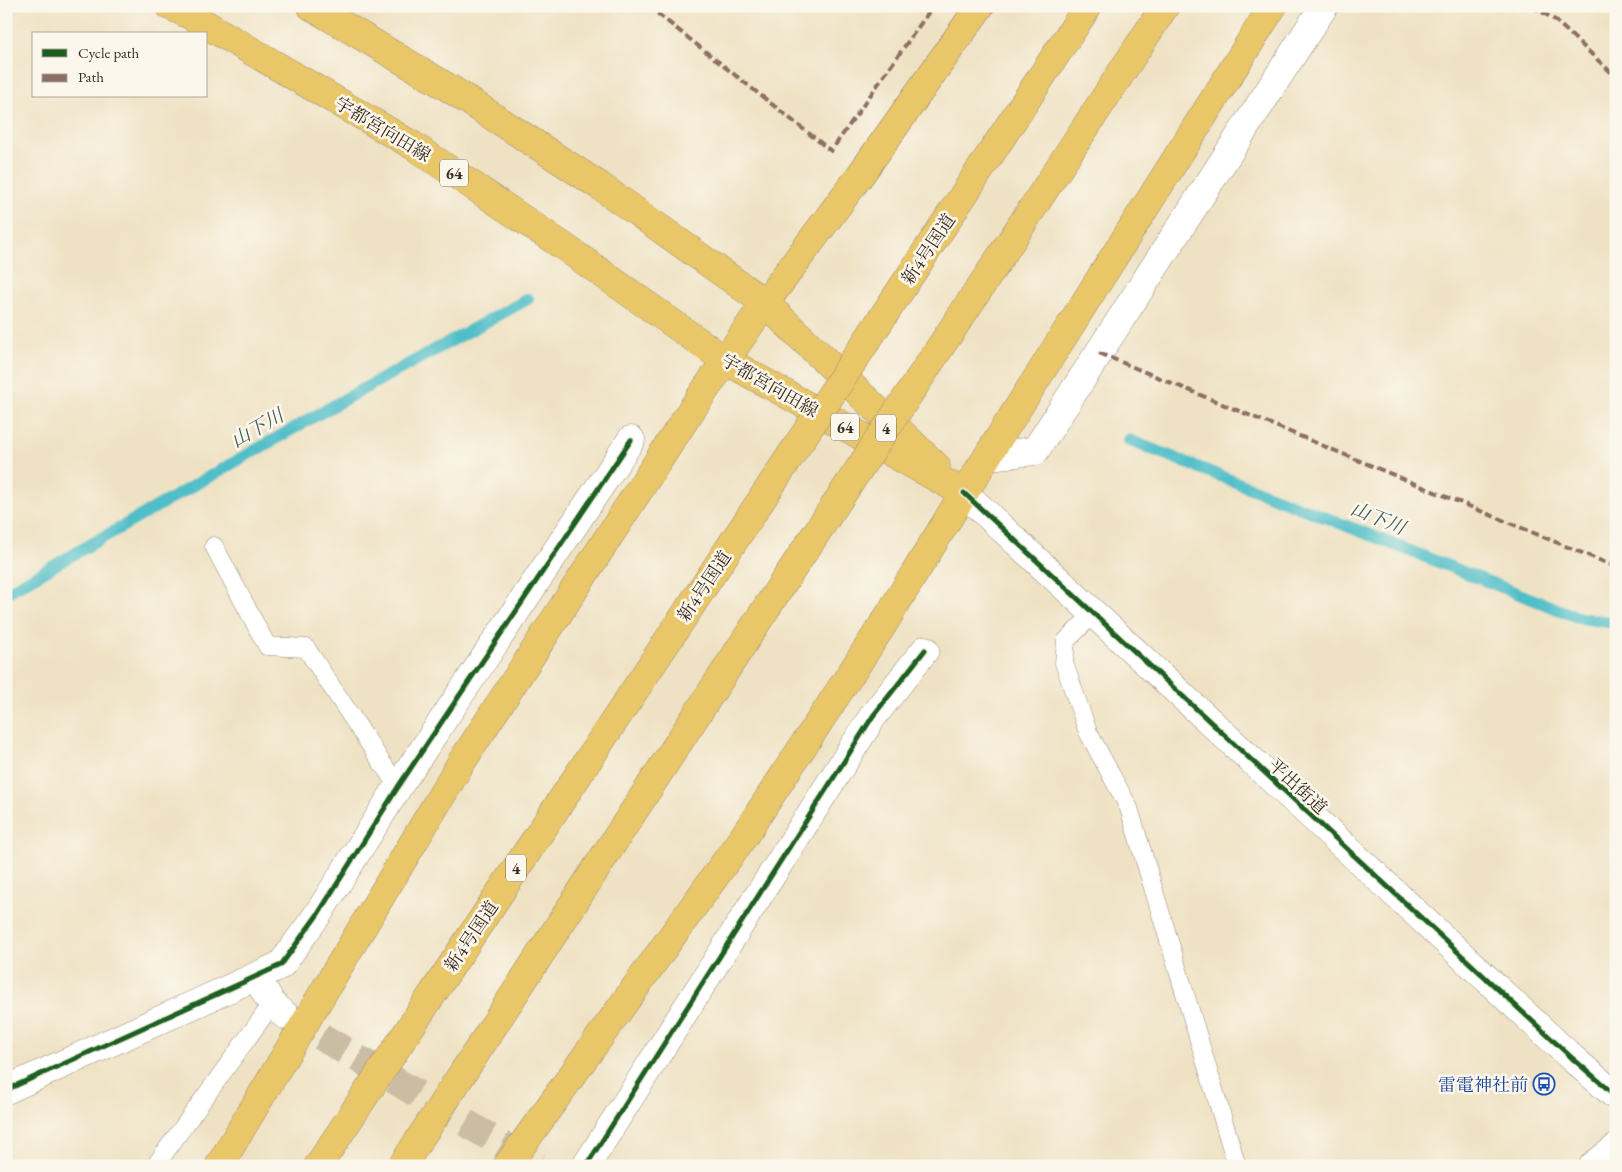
<svg xmlns="http://www.w3.org/2000/svg" width="1622" height="1172" viewBox="0 0 1622 1172" font-family="'EB Garamond','Noto Serif JP',serif">
  <style>
    .lines { fill: none; stroke-linecap: round; stroke-linejoin: round }
    .stream { stroke: #50bec8; stroke-width: 12 }
    .minor-tunnel { stroke: #cbbda3; stroke-width: 28; stroke-dasharray: 28 14; stroke-linecap: butt }
    .service-casing { stroke: #958671; stroke-width: 19 }
    .minor-casing { stroke: #958671; stroke-width: 29 }
    .tertiary-casing { stroke: #958671; stroke-width: 29 }
    .primary-casing { stroke: #958671; stroke-width: 29 }
    .trunk-casing { stroke: #958671; stroke-width: 29 }
    .service { stroke: #fff; stroke-width: 18 }
    .minor { stroke: #fff; stroke-width: 28 }
    .tertiary { stroke: #fff; stroke-width: 28 }
    .primary { stroke: #e9c769; stroke-width: 28 }
    .trunk { stroke: #e9c769; stroke-width: 28 }
    .trunk-bridge-casing { stroke: #958671; stroke-width: 29; stroke-linecap: butt }
    .trunk-bridge { stroke: #e9c769; stroke-width: 28 }
    .quiet { stroke: #8d6e63; stroke-width: 4; stroke-dasharray: 8 4; stroke-linecap: butt }
    .cycleway-casing { stroke: #fbf7ec; stroke-width: 8 }
    .cycleway { stroke: #1b5e20; stroke-width: 5 }
    .labels { text-anchor: middle; dominant-baseline: central; stroke-width: 5; stroke-linejoin: round; paint-order: stroke }
    .shield { fill: #fbf7ec; stroke: #75685c; stroke-width: 1 }
    .shield-label { font-size: 16px; font-weight: bold; fill: #3b2a1e }
    .street-label { font-size: 18px; fill: #3b2a1e; stroke: #fbf7ec }
    .transit-label { font-size: 18px; fill: #164399; stroke: #fbf7ec; text-anchor: end }
    .water-label { font-size: 19px; font-style: italic; fill: #425e5a; stroke: #fbf7ec }
  </style>
  <rect width="100%" height="100%" fill="#fbf7ec"/>
  <filter id="ink" filterUnits="userSpaceOnUse"><feTurbulence type="fractalNoise" baseFrequency=".02" numOctaves="2"/><feDisplacementMap in="SourceGraphic" scale="10" xChannelSelector="R" yChannelSelector="G"/><feConvolveMatrix kernelMatrix="1 2 1 2 8 2 1 2 1" color-interpolation-filters="sRGB"/></filter>
  <filter id="wash" filterUnits="userSpaceOnUse"><feTurbulence type="fractalNoise" baseFrequency=".0096" numOctaves="4" result="noise"/><feDisplacementMap in="SourceGraphic" scale="20" xChannelSelector="R" yChannelSelector="G"/><feGaussianBlur stdDeviation="1.12" result="paint"/><feColorMatrix in="noise" values="0 0 0 0 0 0 0 0 0 0 0 0 0 0 0 0 0 1.4 0 .05"/><feComposite in="paint" operator="in"/></filter>
  <g filter="url(#wash)">
    <rect width="100%" height="100%" fill="#efe2c4"/>
    <g class="lines">
      <path class="stream" d="M 1129,440 L 1580,618 L 1616,623
        M 6,593 L 345,399 L 528,299"/>
    </g>
  </g>
  <g filter="url(#ink)">
    <g class="lines">
      <path class="minor-tunnel" d="M 285,1015 L 538,1166"/>
      <g class="service-casing">
        <path id="service" d="M 214,546 L 267,646 L 306,648 L 398,787
          M 1093,614 L 1066,641 L 1064,663 L 1088,732 L 1129,808 L 1237,1166
          M 155,1166 L 272,1004"/>
      </g>
      <g class="minor-casing">
        <path id="minor" d="M 988,456 L 1035,451 L 1324,6
          M 256,976 L 272,1004 L 285,1015
          M 6,1090 L 281,965 L 318,914 L 398,787 L 631,440
          M 586,1166 L 873,716 L 925,650
          M 1593,1166 L 1616,1148"/>
      </g>
      <g class="tertiary-casing">
        <path id="tertiary" d="M 964,493 L 1572,1058 L 1616,1096"/>
      </g>
      <g class="primary-casing">
        <path id="primary" d="M 170,6 L 188,14 L 412,145 L 563,246 L 725,360 L 964,493
          M 311,6 L 449,88 L 600,186 L 765,303 L 936,466"/>
      </g>
      <g class="trunk-casing">
        <path id="trunk" d="M 949,217 L 1088,6
          M 1005,250 L 1165,6
          M 219,1166 L 461,763 L 692,409 L 765,303 L 861,174 L 980,6
          M 318,1166 L 714,571
          M 402,1166 L 767,607
          M 507,1166 L 744,836 L 884,623 L 964,493 L 1273,6"/>
      </g>
      <use href="#service" class="service"/>
      <use href="#minor" class="minor"/>
      <use href="#tertiary" class="tertiary"/>
      <use href="#primary" class="primary"/>
      <use href="#trunk" class="trunk"/>
      <g class="trunk-bridge-casing">
        <path id="trunk-bridge" d="M 714,571 L 949,217
          M 767,607 L 1005,250"/>
      </g>
      <use href="#trunk-bridge" class="trunk-bridge"/>
      <path class="quiet" d="M 648,6 L 831,151 L 933,6
        M 1532,6 L 1555,20 L 1616,77
        M 1099,353 L 1616,567"/>
      <g class="cycleway-casing">
        <path id="cycleway" d="M 964,493 L 1572,1058 L 1616,1096
          M 6,1090 L 281,965 L 318,914 L 398,787 L 631,440
          M 586,1166 L 873,716 L 925,650"/>
      </g>
      <use href="#cycleway" class="cycleway"/>
    </g>
  </g>
  <defs>
    <g id="bus-ring" transform="scale(1.125)"><circle r="9.5" fill="#fbf7ec" stroke="#1a4fb4" stroke-width="1.5"/><path d="M-5-6H5V4H4V6H2V4H-2V6H-4V4H-5ZM-3.5-4V0h7V-4ZM-3.5 1.2v1.5H-2V1.2ZM2 1.2v1.5H3.5V1.2Z" fill="#1a4fb4"/></g>
  </defs>
  <g fill-rule="evenodd">
    <use href="#bus-ring" x="1544" y="1084"/>
  </g>
  <g class="labels">
    <g class="shield">
      <rect x="440" y="159.5" width="28" height="27" rx="4"/>
      <rect x="831" y="413.5" width="28" height="27" rx="4"/>
      <rect x="876" y="414.5" width="20" height="27" rx="4"/>
      <rect x="506" y="854.5" width="20" height="27" rx="4"/>
    </g>
    <g class="shield-label">
      <text x="454" y="173">64</text>
      <text x="845" y="427">64</text>
      <text x="886" y="428">4</text>
      <text x="516" y="868">4</text>
    </g>
    <g class="street-label">
      <text transform="translate(383 129) rotate(31)">宇都宮向田線</text>
      <text transform="translate(928 249) rotate(-56)">新4号国道</text>
      <text transform="translate(770 385) rotate(30)">宇都宮向田線</text>
      <text transform="translate(704 586) rotate(-56)">新4号国道</text>
      <text transform="translate(1298 786) rotate(43)">平出街道</text>
      <text transform="translate(471 936) rotate(-56)">新4号国道</text>
    </g>
    <g class="transit-label">
      <text x="1528" y="1084">雷電神社前</text>
    </g>
    <g class="water-label">
      <text transform="translate(257 428) rotate(-30)">山下川</text>
      <text transform="translate(1378 518) rotate(22)">山下川</text>
    </g>
  </g>
  <rect width="1622" height="1172" fill="none" stroke="#fbf7ec" stroke-width="25"/>
  <rect x="32" y="32" width="175" height="65" fill="#fbf7ec" stroke="#aea59a"/>
  <rect x="42" y="49" width="25" height="8" fill="#1b5e20" stroke="#aea59a"/>
  <text x="78" y="58" font-size="15" fill="#3b2a1e">Cycle path</text>
  <rect x="42" y="74" width="25" height="8" fill="#8d6e63" stroke="#aea59a"/>
  <text x="78" y="82" font-size="15" fill="#3b2a1e">Path</text>
</svg>
